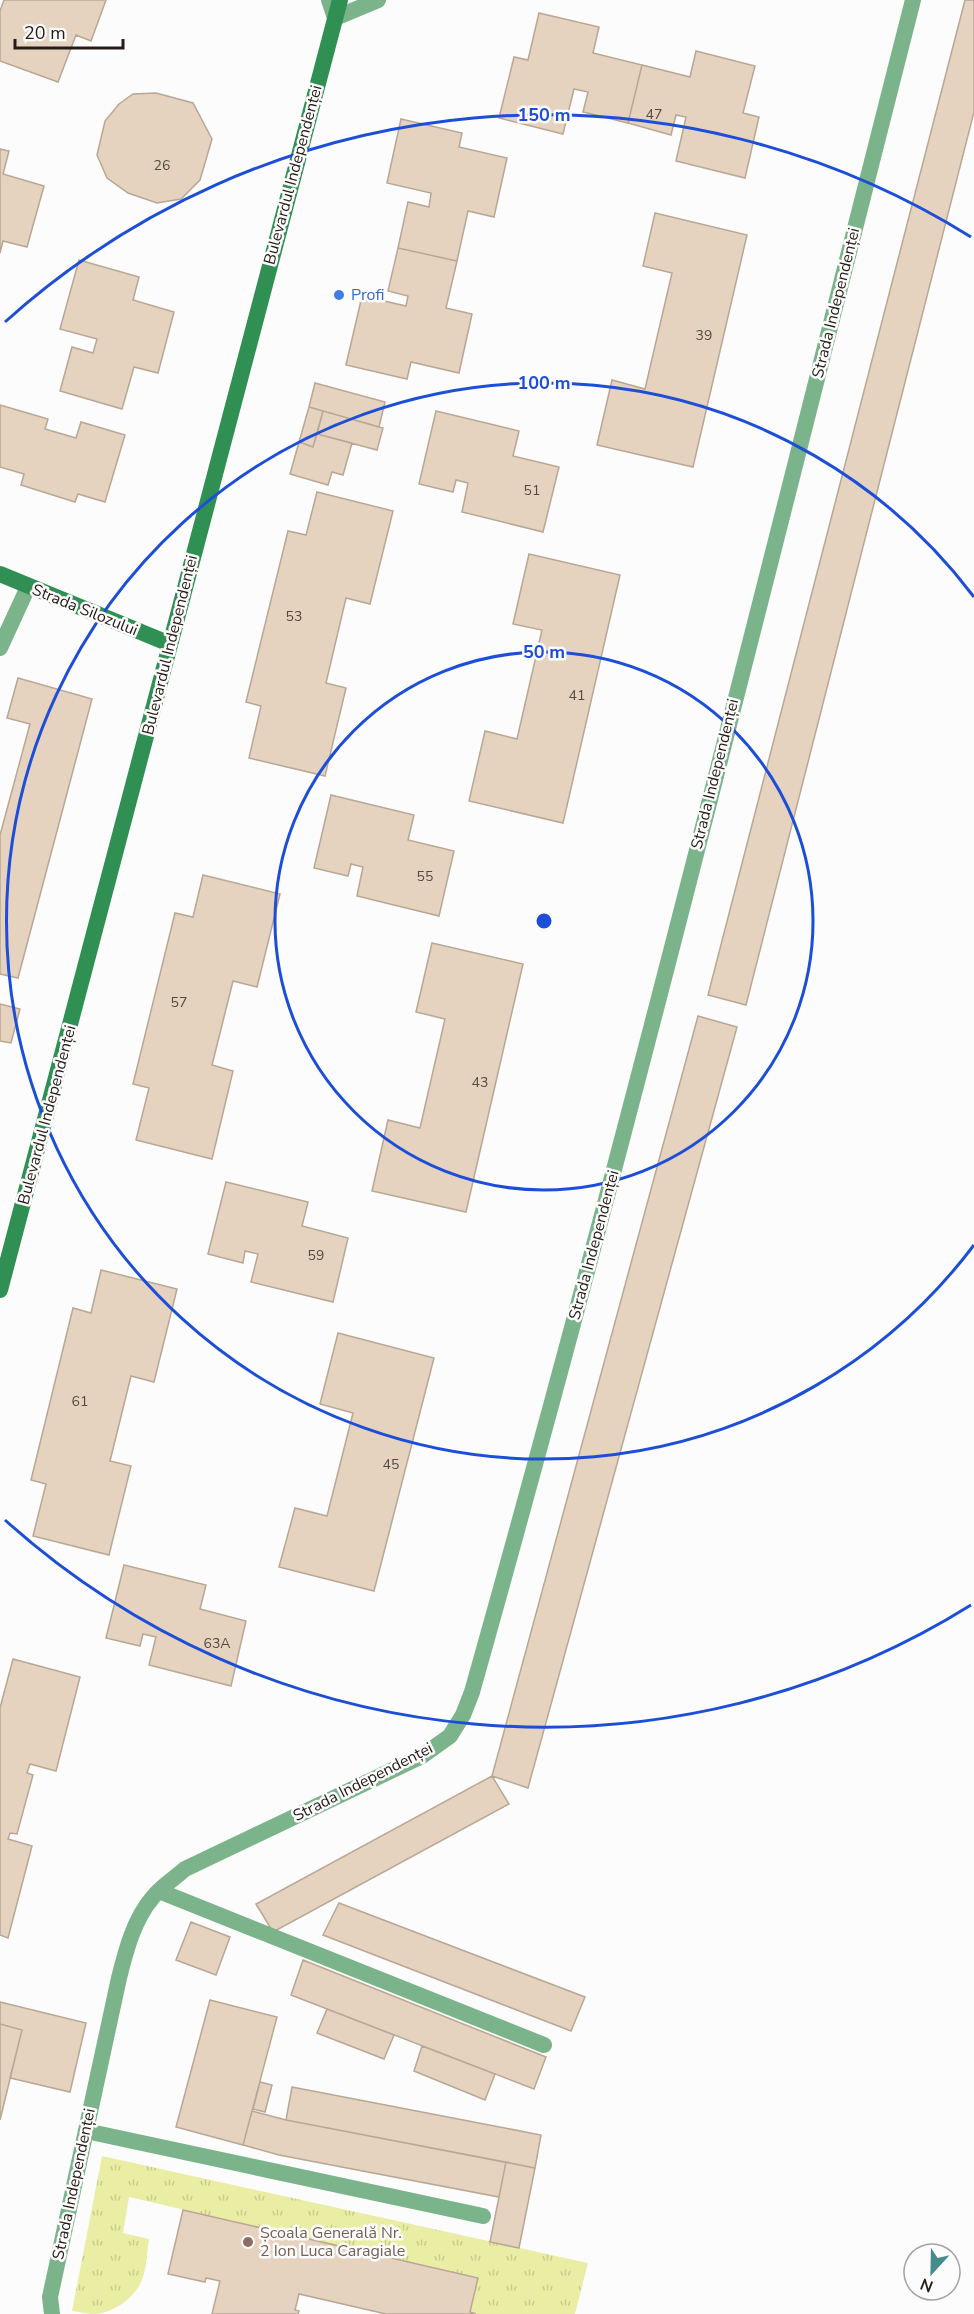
<svg xmlns="http://www.w3.org/2000/svg" width="974" height="2314" viewBox="0 0 974 2314" font-family="'Nunito Sans',sans-serif">
  <style>
    .grass { fill: url(#grass-tufts) }
    .building { fill: #e5d3c0; stroke: #b9a795; stroke-width: 1.5 }
    .lines { fill: none; stroke-linecap: round; stroke-linejoin: round }
    .service { stroke: #7bb48b; stroke-width: 16 }
    .minor { stroke: #7bb48b; stroke-width: 16 }
    .tertiary { stroke: #7bb48b; stroke-width: 16 }
    .secondary { stroke: #309054; stroke-width: 16 }
    .ring { fill: none; stroke: #1d4ed8; stroke-width: 3 }
    .shop-dot { fill: #3f7fe0; stroke: #fcfcfc; stroke-width: 2 }
    .education-dot { fill: #8d6e63; stroke: #fcfcfc; stroke-width: 2 }
    .labels { text-anchor: middle; dominant-baseline: central; stroke-width: 5; stroke-linejoin: round; paint-order: stroke }
    .number-label { font-size: 14px; fill: #554a41 }
    .street-label { font-size: 16px; fill: #251c17; stroke: #fcfcfc }
    .shop-label { font-size: 16px; fill: #366cbe; stroke: #fcfcfc; text-anchor: start }
    .education-label { font-size: 16px; fill: #785e54; stroke: #fcfcfc; text-anchor: start }
    .centre { fill: #1d4ed8; stroke: #fcfcfc; stroke-width: 3 }
    .ring-label { font-size: 18px; text-anchor: middle; font-weight: bold; fill: #1d4ed8; stroke: #fcfcfc; stroke-width: 5; stroke-linejoin: round; paint-order: stroke }
  </style>
  <defs>
    <pattern id="grass-tufts" width="24" height="20" patternUnits="userSpaceOnUse" patternTransform="scale(1.5)"><rect width="24" height="20" fill="#eaeea4"/><path d="M3 7l-1-3M5 7V3M7 7l1-3M15 17l-1-3M17 17v-4M19 17l1-3" fill="none" stroke="#c9cc8c"/></pattern>
  </defs>
  <rect width="100%" height="100%" fill="#fcfcfc"/>
  <path class="grass" d="M 102,2156 L 588,2263 L 575,2314 L 476,2314 L 470,2312 L 478,2278 L 129,2197 L 123,2233 L 149,2239 C 147,2251 147,2265 143,2277 C 137,2296 116,2312 96,2314 C 89,2314 80,2312 72,2311 Z"/>
  <path class="building" d="M 4,0 L 106,0 L 91,41 L 76,35 L 58,82 L 0,61 L 0,11 Z
    M 965,0 L 974,0 L 974,112 L 746,1005 L 708,995 Z
    M 539,13 L 599,27 L 593,53 L 642,65 L 628,123 L 583,112 L 588,92 L 574,89 L 563,134 L 499,118 L 514,57 L 528,60 Z
    M 696,51 L 755,66 L 743,113 L 759,117 L 745,178 L 676,161 L 686,117 L 676,115 L 671,135 L 628,123 L 642,65 L 690,77 Z
    M 156,93 L 193,103 L 212,139 L 200,180 L 181,199 L 157,203 L 128,193 L 107,178 L 97,155 L 105,121 L 119,104 L 133,94 Z
    M 401,119 L 462,133 L 459,147 L 507,158 L 494,217 L 468,211 L 457,261 L 398,248 L 408,202 L 429,207 L 431,193 L 387,183 Z
    M 0,149 L 9,151 L 3,174 L 44,186 L 27,247 L 3,241 L 0,253 Z
    M 655,213 L 747,235 L 693,467 L 597,445 L 612,380 L 645,389 L 672,273 L 643,266 Z
    M 398,248 L 457,261 L 446,308 L 472,314 L 459,373 L 411,362 L 407,379 L 346,365 L 362,296 L 406,306 L 408,296 L 388,291 Z
    M 79,260 L 139,277 L 133,300 L 174,312 L 158,373 L 134,367 L 122,409 L 60,391 L 72,347 L 93,353 L 97,339 L 60,329 Z
    M 315,383 L 385,402 L 379,427 L 309,407 Z
    M 0,405 L 48,419 L 45,429 L 76,438 L 81,422 L 125,435 L 105,502 L 78,494 L 75,502 L 21,485 L 24,474 L 0,467 Z
    M 309,407 L 323,411 L 313,447 L 299,442 Z
    M 323,411 L 383,428 L 377,450 L 317,434 Z
    M 436,411 L 519,431 L 513,456 L 559,467 L 543,532 L 462,512 L 468,483 L 456,480 L 453,492 L 419,484 Z
    M 317,434 L 352,443 L 343,475 L 332,472 L 328,485 L 290,474 L 299,442 L 313,447 Z
    M 317,492 L 393,511 L 370,604 L 346,598 L 326,683 L 346,688 L 325,776 L 249,758 L 261,706 L 246,702 L 288,531 L 306,535 Z
    M 529,554 L 620,575 L 563,823 L 469,801 L 485,731 L 517,739 L 542,630 L 513,624 Z
    M 18,678 L 92,699 L 18,978 L 0,974 L 0,835 L 30,724 L 7,718 Z
    M 331,795 L 414,815 L 408,840 L 454,851 L 439,916 L 357,896 L 363,867 L 351,864 L 348,876 L 314,868 Z
    M 203,875 L 280,894 L 257,987 L 233,981 L 212,1065 L 233,1071 L 212,1159 L 136,1140 L 149,1088 L 133,1084 L 175,913 L 193,917 Z
    M 432,943 L 523,964 L 466,1212 L 372,1191 L 388,1120 L 420,1128 L 445,1019 L 416,1012 Z
    M 0,1004 L 20,1009 L 11,1043 L 0,1041 Z
    M 698,1016 L 737,1027 L 528,1788 L 492,1776 Z
    M 226,1182 L 308,1202 L 302,1226 L 348,1238 L 333,1302 L 251,1282 L 258,1254 L 245,1251 L 243,1263 L 208,1254 Z
    M 101,1270 L 177,1289 L 154,1382 L 131,1376 L 110,1461 L 131,1466 L 109,1555 L 33,1536 L 46,1484 L 31,1480 L 73,1308 L 91,1313 Z
    M 338,1333 L 434,1358 L 374,1591 L 279,1567 L 295,1508 L 327,1516 L 353,1413 L 320,1404 Z
    M 124,1565 L 206,1585 L 200,1609 L 246,1621 L 231,1686 L 149,1665 L 156,1637 L 143,1634 L 140,1646 L 106,1638 Z
    M 13,1659 L 80,1677 L 56,1771 L 30,1764 L 27,1773 L 33,1775 L 17,1834 L 10,1833 L 8,1839 L 32,1846 L 8,1938 L 0,1935 L 0,1708 Z
    M 492,1776 L 509,1804 L 273,1932 L 256,1904 Z
    M 339,1903 L 585,1997 L 571,2031 L 323,1935 Z
    M 191,1922 L 230,1937 L 216,1975 L 176,1960 Z
    M 303,1960 L 546,2057 L 534,2089 L 291,1995 Z
    M 210,2000 L 277,2017 L 243,2145 L 176,2127 Z
    M 0,2002 L 86,2023 L 70,2092 L 10,2078 L 22,2030 L 0,2024 Z
    M 327,2009 L 394,2035 L 384,2059 L 317,2033 Z
    M 0,2024 L 22,2030 L 0,2120 Z
    M 422,2046 L 495,2074 L 485,2100 L 414,2071 Z
    M 260,2082 L 272,2085 L 265,2112 L 253,2109 Z
    M 292,2087 L 541,2135 L 535,2168 L 286,2120 Z
    M 252,2111 L 286,2120 L 506,2162 L 499,2197 L 279,2155 L 243,2145 Z
    M 506,2162 L 535,2168 L 519,2248 L 490,2242 Z
    M 183,2210 L 478,2278 L 470,2312 L 476,2314 L 386,2314 L 299,2294 L 295,2310 L 299,2311 L 298,2314 L 212,2314 L 220,2281 L 206,2278 L 205,2282 L 168,2274 Z"/>
  <g class="lines">
    <path class="service" d="M 159,1891 L 544,2045
      M 86,2131 L 483,2216"/>
    <path class="minor" d="M 0,648 L 28,587
      M 52,2314 L 50,2297 L 119,1978 C 126,1950 134,1919 153,1897 C 162,1886 175,1878 185,1869 L 422,1756 L 450,1736 L 463,1715 L 472,1692 C 630,1131 769,565 913,0"/>
    <path class="tertiary" d="M 329,0 L 335,18 L 378,0"/>
    <path class="secondary" d="M 0,574 L 170,644
      M 0,1290 L 340,0"/>
  </g>
  <g class="ring">
    <circle cx="544" cy="921" r="269"/>
    <path d="M974 1245A538 538 0 1 1 974 597"/>
    <path d="M971 1605A806 806 0 0 1 5 1520M5 322A806 806 0 0 1 971 237"/>
  </g>
  <circle class="shop-dot" cx="339" cy="295" r="6"/>
  <circle class="education-dot" cx="248" cy="2242" r="6"/>
  <g class="labels">
    <g class="number-label">
      <text x="654" y="114">47</text>
      <text x="162" y="165">26</text>
      <text x="704" y="335">39</text>
      <text x="532" y="490">51</text>
      <text x="294" y="616">53</text>
      <text x="577" y="695">41</text>
      <text x="425" y="876">55</text>
      <text x="179" y="1002">57</text>
      <text x="480" y="1082">43</text>
      <text x="316" y="1255">59</text>
      <text x="80" y="1401">61</text>
      <text x="391" y="1464">45</text>
      <text x="217" y="1643">63A</text>
    </g>
    <g class="street-label">
      <text transform="translate(293 175) rotate(-75)">Bulevardul Independenței</text>
      <text transform="translate(836 303) rotate(-76)">Strada Independenței</text>
      <text transform="translate(85 610) rotate(22)">Strada Silozului</text>
      <text transform="translate(170 645) rotate(-76)">Bulevardul Independenței</text>
      <text transform="translate(715 774) rotate(-76)">Strada Independenței</text>
      <text transform="translate(47 1115) rotate(-75)">Bulevardul Independenței</text>
      <text transform="translate(594 1245) rotate(-75)">Strada Independenței</text>
      <text transform="translate(363 1782) rotate(-27)">Strada Independenței</text>
      <text transform="translate(74 2184) rotate(-78)">Strada Independenței</text>
    </g>
    <g class="shop-label">
      <text x="351" y="295">Profi</text>
    </g>
    <g class="education-label">
      <text x="260" y="2233">Școala Generală Nr.<tspan x="260" dy="18">2 Ion Luca Caragiale</tspan></text>
    </g>
  </g>
  <circle cx="544" cy="921" r="9" class="centre"/>
  <g class="ring-label">
    <text x="544" y="121">150 m</text>
    <text x="544" y="389">100 m</text>
    <text x="544" y="658">50 m</text>
  </g>
  <g transform="translate(932 2272) rotate(202)"><circle r="28" fill="#fcfcfc" stroke="#a6a2a0" stroke-width="1.5"/>
  <path d="M0-4.5L10 22L0 15L-10 22Z" fill="#448c8a"/>
  <text y="-9" font-size="16" font-weight="bold" text-anchor="middle" fill="#251c17">N</text>
  </g>
  <path d="M15 39v9h108v-9" fill="none" stroke="#251c17" stroke-width="3"/>
  <text x="24" y="39" font-size="18" fill="#251c17" stroke="#fcfcfc" stroke-width="4.5" paint-order="stroke">20 m</text>
</svg>
